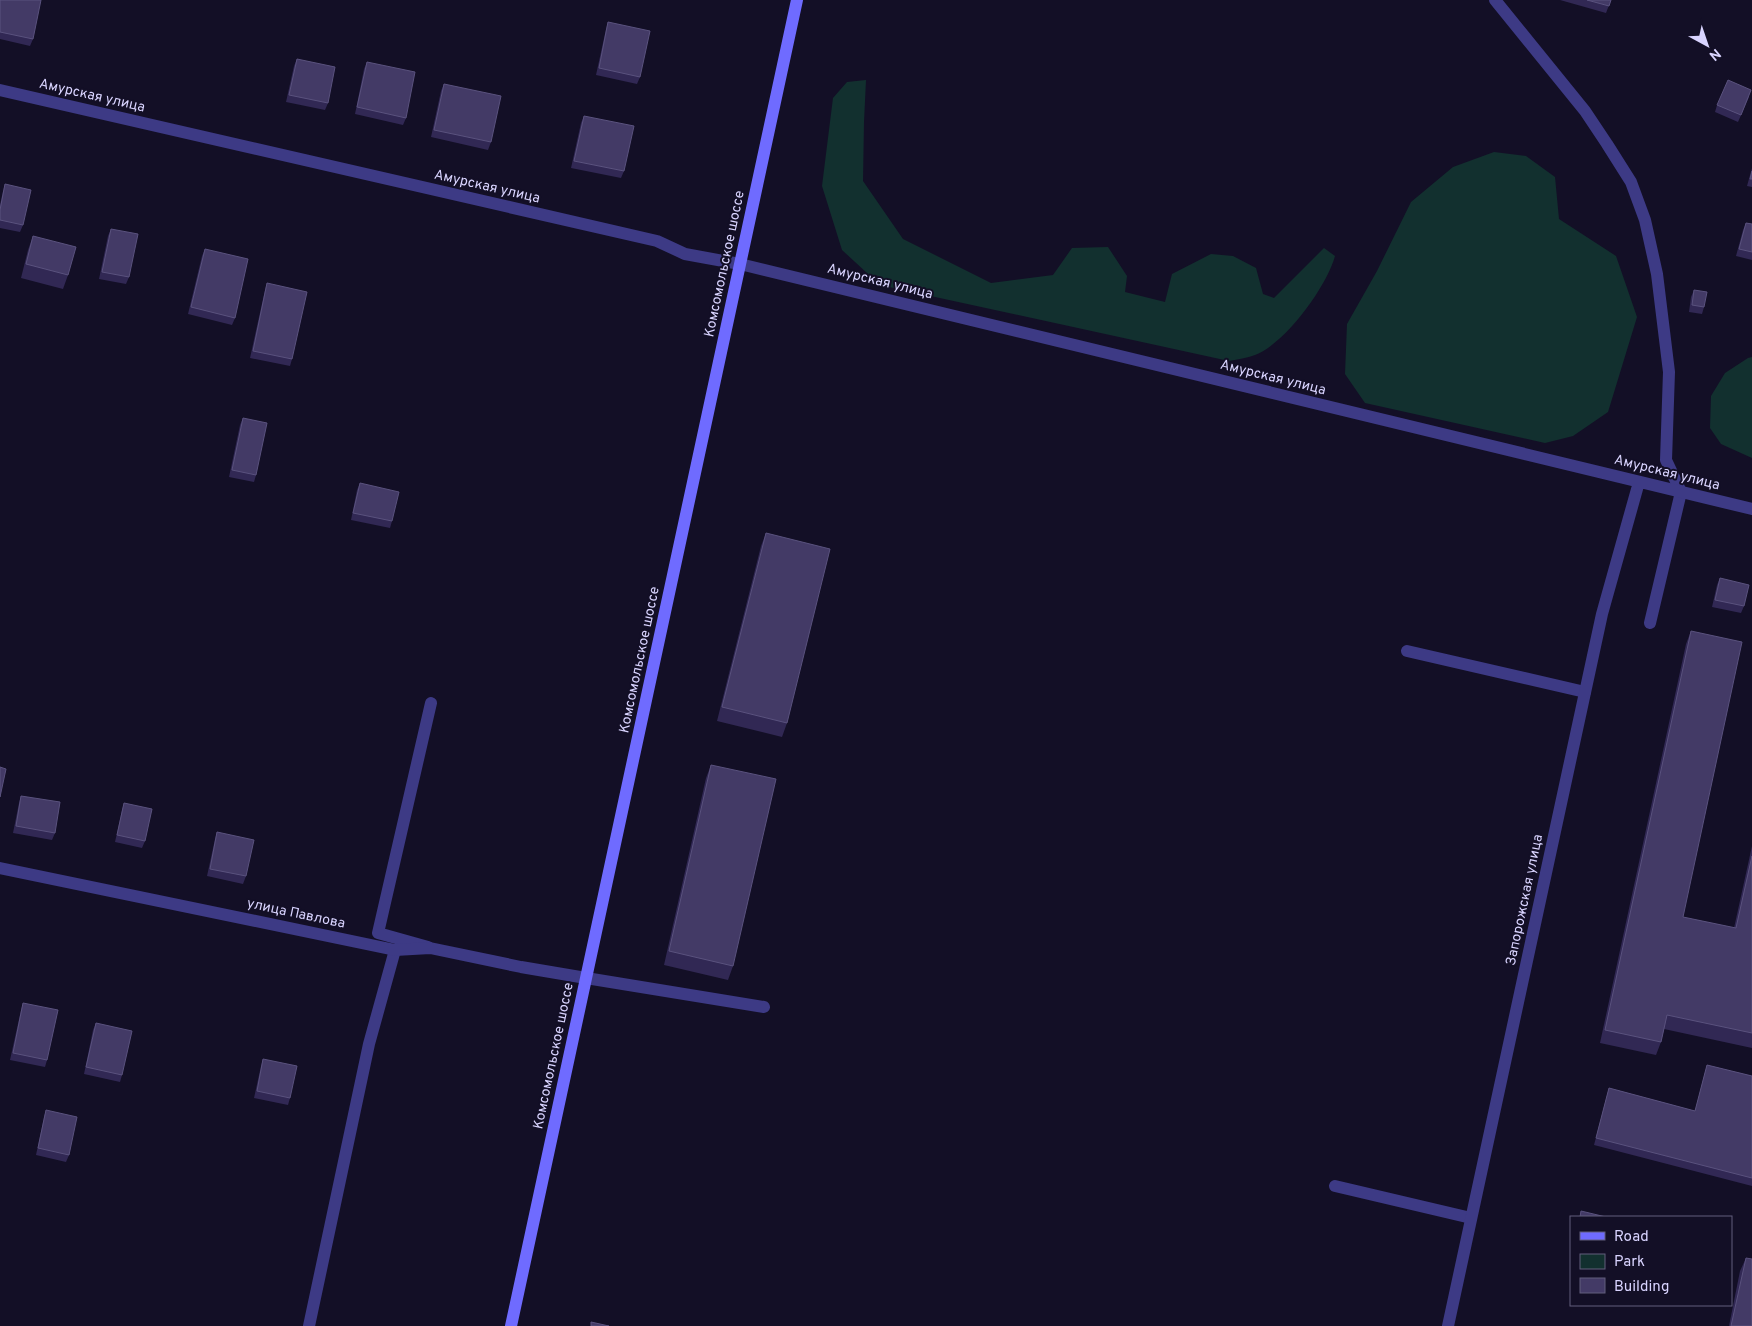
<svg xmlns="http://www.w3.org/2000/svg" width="1752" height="1326" viewBox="0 0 1752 1326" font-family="Overpass,sans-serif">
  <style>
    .green { fill: #12302f }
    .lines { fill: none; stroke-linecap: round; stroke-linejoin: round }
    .lane { stroke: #3d3a85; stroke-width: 12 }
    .street { stroke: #3d3a85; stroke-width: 12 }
    .secondary { stroke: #6f6bff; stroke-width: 12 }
    .wall { fill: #312854 }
    .building { fill: #433a66; stroke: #5a527e }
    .labels { text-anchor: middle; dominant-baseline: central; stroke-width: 4; stroke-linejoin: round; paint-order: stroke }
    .street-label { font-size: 14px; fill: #d9d4ff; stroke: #130f26 }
  </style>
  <rect width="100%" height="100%" fill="#130f26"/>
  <path class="green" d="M 866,80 L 864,122 L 863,181 L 903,239 L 991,283 L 1053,275 L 1072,248 L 1108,247 L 1127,276 L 1125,292 L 1165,302 L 1172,274 L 1211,254 L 1233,256 L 1256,268 L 1263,294 L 1274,298 L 1324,248 L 1335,256 C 1327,286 1286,343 1255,355 C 1247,358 1238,359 1229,361 L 880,285 L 842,250 L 822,186 L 833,98 L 847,82 Z
    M 1494,152 L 1526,156 L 1555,177 L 1559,219 L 1616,256 L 1637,317 L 1608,412 L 1573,436 L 1545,443 L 1365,403 L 1345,374 L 1347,324 L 1377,271 L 1411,202 L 1453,167 Z
    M 1752,357 L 1752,458 L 1721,444 L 1710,428 L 1711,396 L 1725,373 L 1748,358 Z"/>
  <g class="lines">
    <path class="lane" d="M 1495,0 L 1585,111 L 1607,144 L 1631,182 L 1645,220 L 1657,274 L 1669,372 L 1666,460 L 1681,492 L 1650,623
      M 1407,651 L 1585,692
      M 428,947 L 378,933 L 431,703
      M 586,978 L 764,1007
      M 1335,1186 L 1471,1218
      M 309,1326 L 369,1044 L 395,950"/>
    <path class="street" d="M 0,90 L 657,241 L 685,254 L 740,264 L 1752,509
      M 0,868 L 395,950 L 430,948 L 521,967 L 586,978
      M 1448,1326 L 1602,614 L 1639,482"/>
    <path class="secondary" d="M 511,1326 L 797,0"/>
  </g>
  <path class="wall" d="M 0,0 L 33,39 L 30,46 L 0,39 Z
    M 1560,0 L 1611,0 L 1606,13 Z
    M 608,22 L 640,77 L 637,84 L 596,75 L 606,29 Z
    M 297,59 L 328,103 L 325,110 L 286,102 L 294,66 Z
    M 367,62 L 406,118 L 403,125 L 355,114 L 364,69 Z
    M 444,84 L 491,142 L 488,150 L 431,137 L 441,91 Z
    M 1749,97 L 1738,122 L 1715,112 L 1717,105 Z
    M 584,116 L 624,171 L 621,178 L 571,168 L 581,123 Z
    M 1752,168 L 1752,187 L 1747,186 Z
    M 5,184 L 23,225 L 20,232 L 0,228 L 0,205 L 3,191 Z
    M 1746,223 L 1752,224 L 1752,260 L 1736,256 L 1743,230 Z
    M 111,229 L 129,277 L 126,284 L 99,279 L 108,236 Z
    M 33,236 L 68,275 L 63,289 L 21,278 L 28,250 Z
    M 205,249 L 235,318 L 232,325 L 188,314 L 202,256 Z
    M 267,283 L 292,359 L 290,366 L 250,358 L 265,290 Z
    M 1694,290 L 1704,307 L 1702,314 L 1689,312 L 1691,297 Z
    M 243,418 L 256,475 L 254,482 L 229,477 L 240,425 Z
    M 360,483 L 392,521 L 390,528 L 351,520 L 357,490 Z
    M 766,533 L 787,723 L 782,737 L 717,721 L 761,546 Z
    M 1720,578 L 1744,606 L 1741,613 L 1712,607 L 1717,585 Z
    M 1691,631 L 1683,917 L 1734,928 L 1752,846 L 1752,1048 L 1664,1029 L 1661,1042 L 1656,1055 L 1600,1043 L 1686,644 Z
    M 711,765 L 733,966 L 728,980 L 664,965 L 706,778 Z
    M 21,796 L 55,833 L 52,840 L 13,833 L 19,803 Z
    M 124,803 L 145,841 L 142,848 L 115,842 L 122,810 Z
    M 217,832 L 246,876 L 243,884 L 207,876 L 215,839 Z
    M 23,1003 L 47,1060 L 45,1067 L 10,1060 L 21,1010 Z
    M 96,1023 L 122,1075 L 120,1082 L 84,1074 L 93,1030 Z
    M 263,1059 L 290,1098 L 288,1105 L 254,1098 L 261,1066 Z
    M 1707,1065 L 1752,1076 L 1752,1186 L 1594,1145 L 1607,1095 L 1609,1088 L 1695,1111 L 1705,1072 Z
    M 46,1110 L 69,1155 L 66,1162 L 36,1155 L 44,1117 Z
    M 1746,1258 L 1752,1326 L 1729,1326 L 1740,1271 Z"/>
  <path class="building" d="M 0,0 L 41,0 L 33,39 L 0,32 Z
    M 1587,0 L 1611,0 L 1609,6 Z
    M 608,22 L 650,31 L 640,77 L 599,68 Z
    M 297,59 L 335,67 L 328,103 L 289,95 Z
    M 367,62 L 415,72 L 406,118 L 357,107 Z
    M 1728,80 L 1751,90 L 1741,115 L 1717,105 Z
    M 444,84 L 501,96 L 491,142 L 434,130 Z
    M 584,116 L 634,126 L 624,171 L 574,161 Z
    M 1752,171 L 1752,179 L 1750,179 Z
    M 5,184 L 31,190 L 23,225 L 0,220 L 0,210 Z
    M 1746,223 L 1752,224 L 1752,252 L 1739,249 Z
    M 111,229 L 138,234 L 129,277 L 102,272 Z
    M 33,236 L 76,247 L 68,275 L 26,264 Z
    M 205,249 L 248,259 L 235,318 L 191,307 Z
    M 267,283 L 307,292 L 292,359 L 253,351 Z
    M 1694,290 L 1707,292 L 1704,307 L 1692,305 Z
    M 243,418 L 267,423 L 256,475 L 232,470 Z
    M 360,483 L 399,492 L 392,521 L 353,513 Z
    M 766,533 L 830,549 L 787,723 L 722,707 Z
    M 1720,578 L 1749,585 L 1744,606 L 1715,600 Z
    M 1691,631 L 1742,642 L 1683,917 L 1736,928 L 1752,856 L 1752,1033 L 1667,1015 L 1661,1042 L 1605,1030 Z
    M 711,765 L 776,779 L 733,966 L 669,951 Z
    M 0,767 L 6,769 L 0,797 Z
    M 21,796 L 60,802 L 55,833 L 16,826 Z
    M 124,803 L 152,809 L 145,841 L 117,835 Z
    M 217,832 L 254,840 L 246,876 L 210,869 Z
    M 23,1003 L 58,1010 L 47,1060 L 13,1053 Z
    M 96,1023 L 132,1031 L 122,1075 L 86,1067 Z
    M 263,1059 L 297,1066 L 290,1098 L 257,1091 Z
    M 1707,1065 L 1752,1076 L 1752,1178 L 1596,1138 L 1609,1088 L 1695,1111 Z
    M 46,1110 L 77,1117 L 69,1155 L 38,1148 Z
    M 1581,1211 L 1606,1217 L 1580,1217 Z
    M 1746,1258 L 1752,1259 L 1752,1326 L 1731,1326 Z
    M 591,1322 L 609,1326 L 591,1326 Z"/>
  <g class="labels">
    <g class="street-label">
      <text transform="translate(92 96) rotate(13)">Амурская улица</text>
      <text transform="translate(487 187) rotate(13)">Амурская улица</text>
      <text transform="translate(725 264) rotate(-78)">Комсомольское шоссе</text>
      <text transform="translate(880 282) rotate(14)">Амурская улица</text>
      <text transform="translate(1273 378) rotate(14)">Амурская улица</text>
      <text transform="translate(1667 473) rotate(14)">Амурская улица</text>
      <text transform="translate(640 660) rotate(-78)">Комсомольское шоссе</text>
      <text transform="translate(1525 900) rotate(-78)">Запорожская улица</text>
      <text transform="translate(296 914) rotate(12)">улица Павлова</text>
      <text transform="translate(554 1056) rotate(-78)">Комсомольское шоссе</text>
    </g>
  </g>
  <rect x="1570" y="1216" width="162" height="90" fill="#130f26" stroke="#625e7d"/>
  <rect x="1580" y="1232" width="25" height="8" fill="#6f6bff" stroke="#625e7d"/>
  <text x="1614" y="1241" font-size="15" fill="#d9d4ff">Road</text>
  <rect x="1580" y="1254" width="25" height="15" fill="#12302f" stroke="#625e7d"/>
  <text x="1614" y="1266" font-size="15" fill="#d9d4ff">Park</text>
  <rect x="1580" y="1278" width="25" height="15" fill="#433a66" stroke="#625e7d"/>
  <text x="1614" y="1291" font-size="15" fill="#d9d4ff">Building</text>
  <g transform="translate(1707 45) rotate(140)" stroke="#130f26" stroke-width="4" paint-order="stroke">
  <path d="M0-4L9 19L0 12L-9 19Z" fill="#d9d4ff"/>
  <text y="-8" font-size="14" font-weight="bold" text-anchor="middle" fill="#d9d4ff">N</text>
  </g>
</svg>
